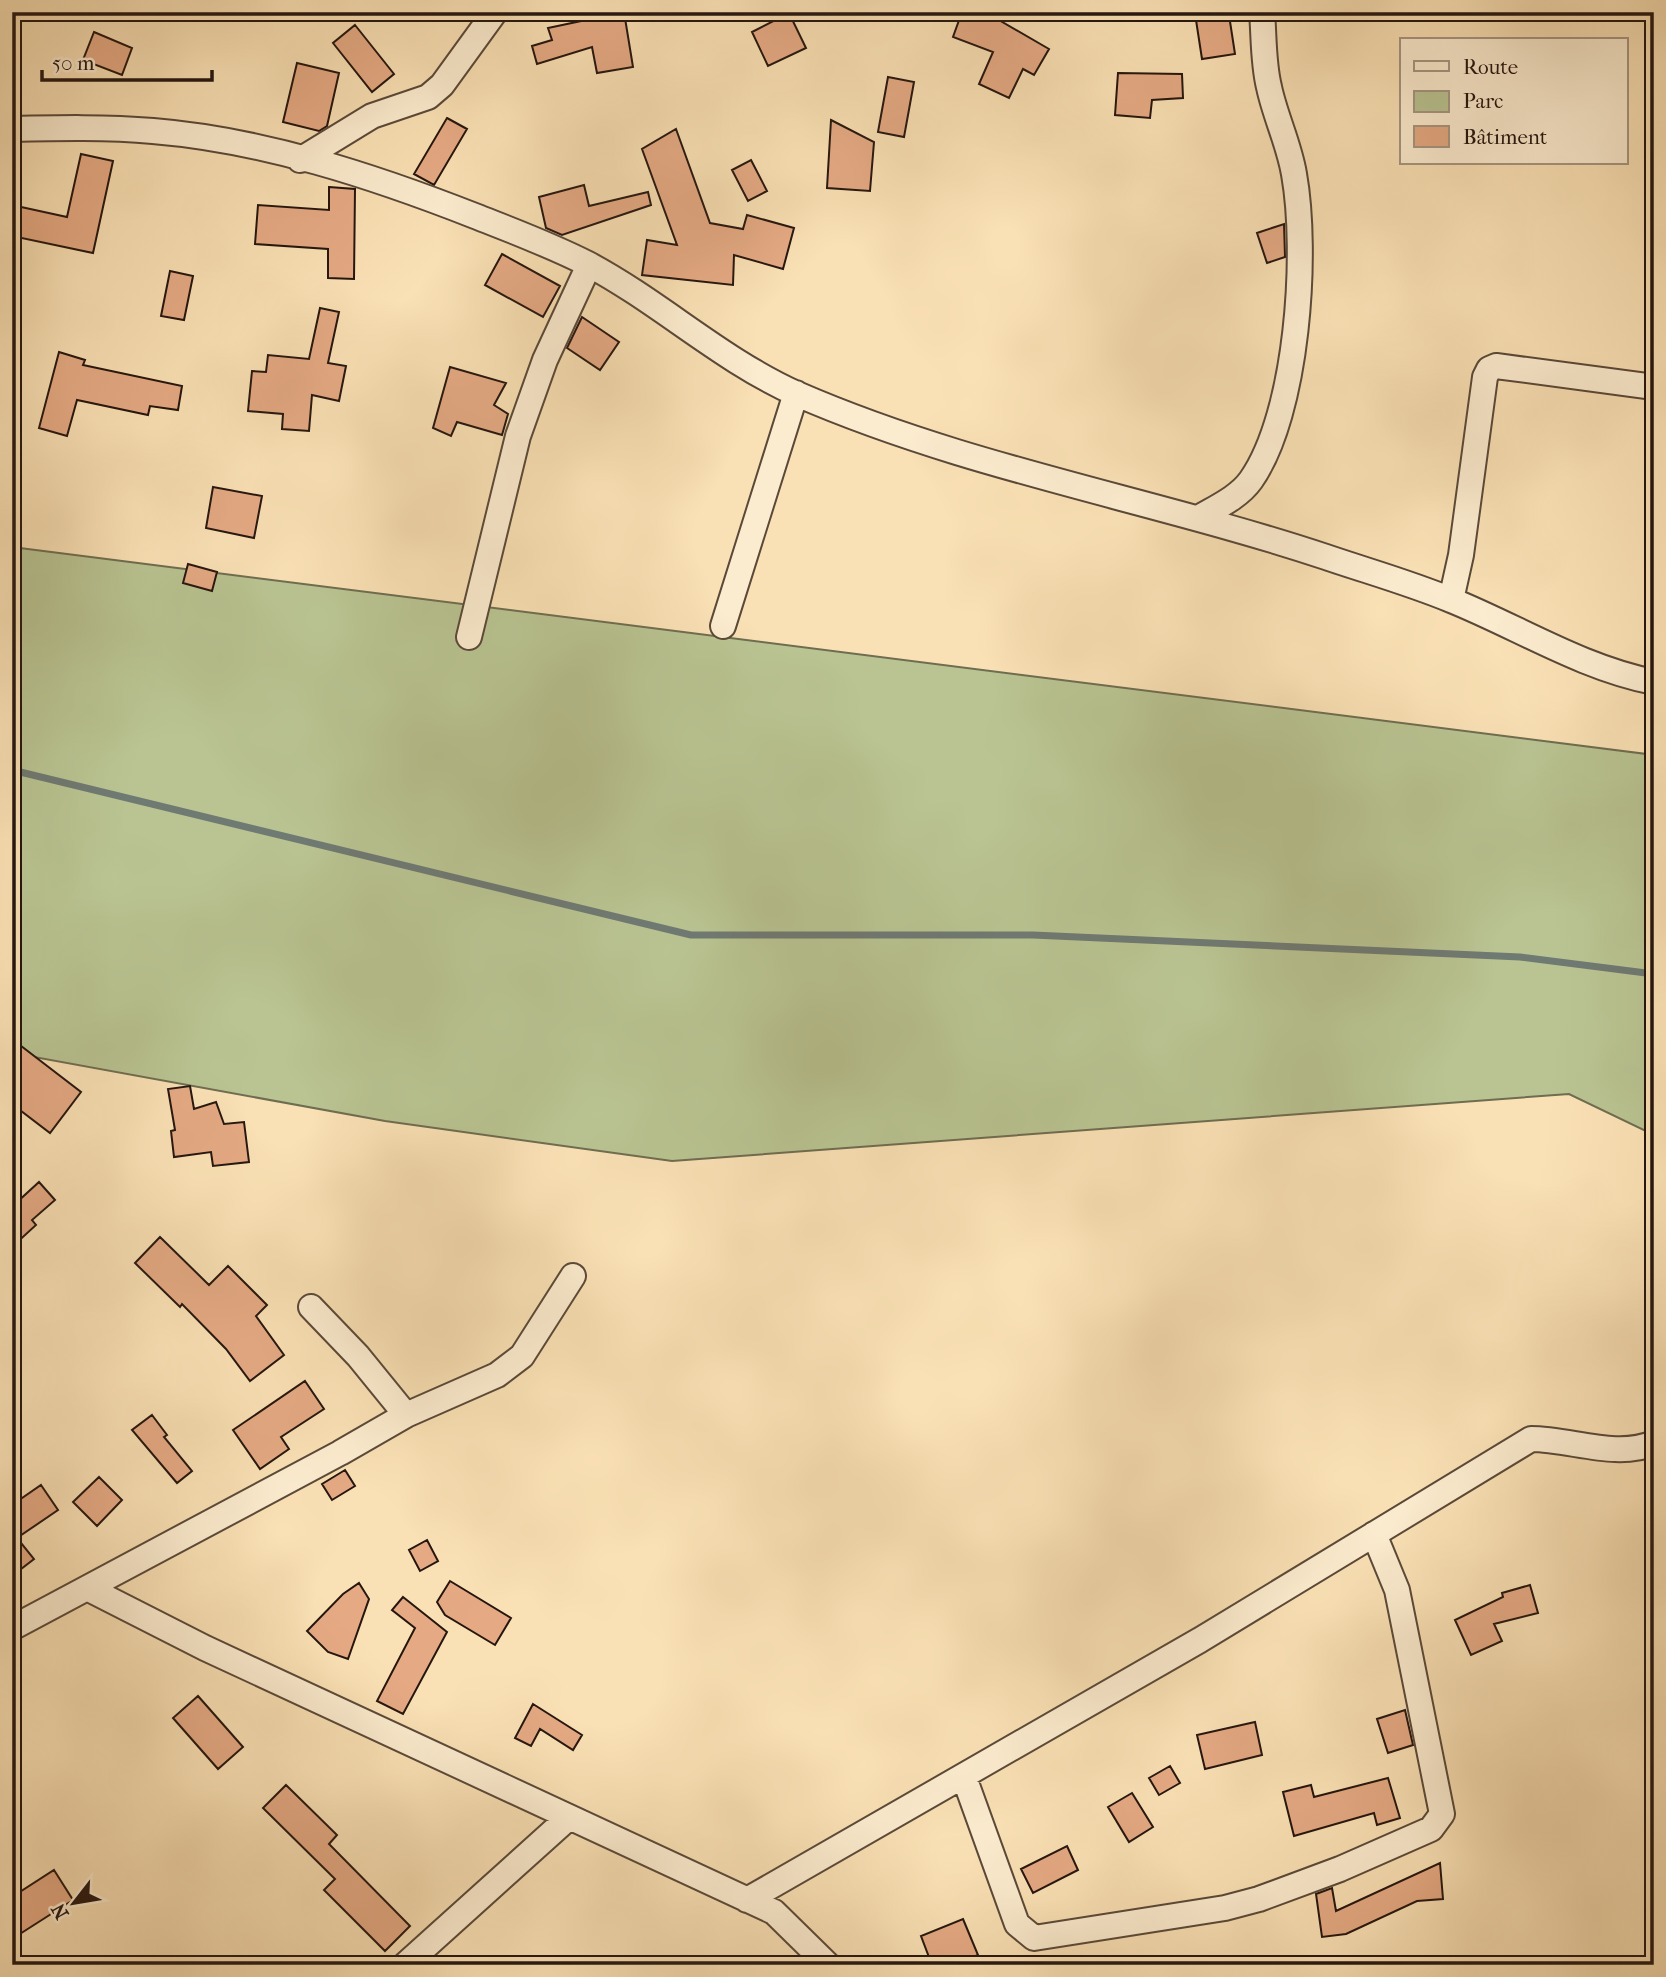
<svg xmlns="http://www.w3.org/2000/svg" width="1666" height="1977" viewBox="0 0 1666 1977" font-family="'IM FELL French Canon',serif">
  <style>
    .green { fill: #b9c492; stroke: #6f6d51; stroke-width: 2 }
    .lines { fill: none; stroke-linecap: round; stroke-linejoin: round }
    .stream { stroke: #6f7a73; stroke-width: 7 }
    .building { fill: #e5aa84; stroke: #251610; stroke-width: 2 }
    .street-casing { stroke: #5a4939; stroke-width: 28 }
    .street { stroke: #fceccf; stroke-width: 24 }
  </style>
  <rect width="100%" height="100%" fill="#fae1b5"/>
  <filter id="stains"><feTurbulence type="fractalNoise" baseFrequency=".00286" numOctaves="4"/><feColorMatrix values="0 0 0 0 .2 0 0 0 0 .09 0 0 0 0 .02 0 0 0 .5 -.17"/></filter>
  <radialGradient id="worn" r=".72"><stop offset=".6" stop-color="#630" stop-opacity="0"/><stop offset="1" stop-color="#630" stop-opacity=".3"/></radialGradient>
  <path class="green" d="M 12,547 L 1654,755 L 1654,1135 L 1569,1094 L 672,1161 L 385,1121 L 12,1053 Z"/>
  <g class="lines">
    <path class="stream" d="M 12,770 L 691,935 L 1033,935 L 1520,957 L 1654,974"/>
  </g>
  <path class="building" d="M 624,12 L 633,67 L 597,73 L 592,47 L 537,64 L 532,46 L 552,40 L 548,28 Z
    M 962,12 L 985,12 L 1049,49 L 1034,75 L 1023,69 L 1009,98 L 979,84 L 993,52 L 953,37 Z
    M 789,13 L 806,48 L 768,66 L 752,32 Z
    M 1229,15 L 1235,54 L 1202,59 L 1196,20 Z
    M 355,25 L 394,74 L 372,92 L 333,43 Z
    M 94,32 L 132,48 L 122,75 L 83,60 Z
    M 297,63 L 339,73 L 327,126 L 319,131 L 283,122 Z
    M 1118,73 L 1182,74 L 1183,98 L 1152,100 L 1150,118 L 1115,115 Z
    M 888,77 L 914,82 L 904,137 L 878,132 Z
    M 447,118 L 467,129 L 434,185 L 414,174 Z
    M 831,120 L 874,142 L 870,191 L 827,188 Z
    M 676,129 L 710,223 L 743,229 L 747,215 L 794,228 L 783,269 L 734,255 L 733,285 L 642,275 L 647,240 L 677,245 L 642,149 Z
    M 81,154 L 113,161 L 93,253 L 12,236 L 12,205 L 67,217 Z
    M 751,160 L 767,191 L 748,201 L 732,170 Z
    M 584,185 L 589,206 L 648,192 L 651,205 L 562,235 L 546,228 L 539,197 Z
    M 329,187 L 355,189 L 354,279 L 328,278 L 328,249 L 255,244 L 258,205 L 329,210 Z
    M 1284,224 L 1285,257 L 1267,263 L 1257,233 Z
    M 502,254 L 560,286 L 543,317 L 485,285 Z
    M 170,271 L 193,276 L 184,320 L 161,316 Z
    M 320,308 L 339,312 L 328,363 L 346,366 L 339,401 L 312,395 L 309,431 L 282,429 L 283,414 L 248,411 L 252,371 L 266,372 L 268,355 L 309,359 Z
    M 582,317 L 619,342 L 600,370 L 567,348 Z
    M 59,352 L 85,360 L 83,365 L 182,386 L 178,410 L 150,406 L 148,415 L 77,400 L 67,436 L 39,428 Z
    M 450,367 L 506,383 L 494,405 L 508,414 L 502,435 L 457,422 L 451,436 L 433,428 Z
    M 213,487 L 262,496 L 254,538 L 206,528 Z
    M 188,564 L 217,572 L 212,591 L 183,583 Z
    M 12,1039 L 81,1092 L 50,1133 L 12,1104 Z
    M 190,1086 L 194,1109 L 216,1102 L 224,1124 L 244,1122 L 249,1162 L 213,1166 L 211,1152 L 174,1157 L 171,1131 L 175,1130 L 168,1089 Z
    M 39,1182 L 55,1200 L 32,1220 L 36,1225 L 12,1247 L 12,1199 L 16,1203 Z
    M 160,1237 L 209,1285 L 228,1266 L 267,1305 L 256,1316 L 284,1355 L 250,1381 L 226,1349 L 182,1304 L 180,1307 L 135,1263 Z
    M 305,1381 L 324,1409 L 281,1437 L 289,1449 L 260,1469 L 233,1430 Z
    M 152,1415 L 167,1435 L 164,1437 L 192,1471 L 177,1483 L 132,1430 Z
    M 345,1470 L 355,1486 L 332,1500 L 322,1484 Z
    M 99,1477 L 122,1500 L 97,1526 L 73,1502 Z
    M 41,1485 L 58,1510 L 17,1538 L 34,1559 L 12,1576 L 12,1505 Z
    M 427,1540 L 438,1561 L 420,1571 L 409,1550 Z
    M 450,1581 L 511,1618 L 495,1645 L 445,1615 L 437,1602 Z
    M 359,1583 L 369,1599 L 348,1659 L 328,1652 L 307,1631 L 343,1594 Z
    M 1530,1585 L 1538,1613 L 1494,1624 L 1502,1641 L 1471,1655 L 1455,1620 L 1503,1597 L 1502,1593 Z
    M 403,1597 L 447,1632 L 403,1714 L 377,1701 L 415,1628 L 392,1610 Z
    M 198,1696 L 243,1747 L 218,1769 L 173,1718 Z
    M 533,1704 L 582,1735 L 573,1750 L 540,1729 L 531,1746 L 515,1738 Z
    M 1405,1710 L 1413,1745 L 1388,1753 L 1377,1719 Z
    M 1255,1722 L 1262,1755 L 1205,1769 L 1197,1735 Z
    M 1170,1766 L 1180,1783 L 1159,1795 L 1149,1778 Z
    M 1388,1778 L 1400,1818 L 1377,1825 L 1374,1813 L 1294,1836 L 1283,1792 L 1311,1785 L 1314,1797 Z
    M 286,1785 L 337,1835 L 329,1844 L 410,1926 L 385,1951 L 324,1890 L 335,1879 L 263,1808 Z
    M 1132,1793 L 1153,1827 L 1129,1842 L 1108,1807 Z
    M 1067,1846 L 1078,1870 L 1033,1893 L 1021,1869 Z
    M 1440,1863 L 1443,1899 L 1417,1901 L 1346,1934 L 1322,1937 L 1316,1894 L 1332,1888 L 1336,1911 Z
    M 54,1870 L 73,1900 L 12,1939 L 12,1897 Z
    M 963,1919 L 978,1955 L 954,1965 L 932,1965 L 921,1936 Z"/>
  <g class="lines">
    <g class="street-casing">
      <path id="street" d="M 12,129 C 59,128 107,127 153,131 C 263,140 373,176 475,216 C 513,231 551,245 588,264 C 661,303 721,360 797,394 C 967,468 1151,499 1326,557 C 1367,571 1410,583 1451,600 C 1518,627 1582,668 1654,682
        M 300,160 L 372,116 L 428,97 L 442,85 L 495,12
        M 1200,517 C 1217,507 1239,497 1251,480 C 1298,413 1308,252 1294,174 C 1289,144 1275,116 1269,87 C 1263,63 1264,36 1262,12
        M 1451,600 L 1461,555 L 1485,377 L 1489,369 L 1496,366 L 1654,387
        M 723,626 L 796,393
        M 469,637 L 518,436 L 545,360 L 589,265
        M 311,1307 L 358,1356 L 406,1415
        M 87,1588 L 340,1453 L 406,1415 L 497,1375 L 522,1356 L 573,1276
        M 12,1628 L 87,1588 L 205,1648 L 774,1912 L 828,1965
        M 964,1777 L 1017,1924 L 1034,1938 L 1225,1908 L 1259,1899 L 1340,1869 L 1431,1829 L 1442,1814 L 1397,1590 L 1374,1534
        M 747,1900 L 1200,1640 L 1531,1439 C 1571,1439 1616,1459 1654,1443
        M 405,1965 L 567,1819"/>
    </g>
    <use href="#street" class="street"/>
  </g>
  <rect width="1666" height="1977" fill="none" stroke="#fae1b5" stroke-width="42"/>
  <rect x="14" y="14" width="1638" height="1949" fill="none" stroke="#251610" stroke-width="3.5"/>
  <rect x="21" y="21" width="1624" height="1935" fill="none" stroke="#251610" stroke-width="2"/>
  <rect x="1400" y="38" width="228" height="126" fill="#fceccf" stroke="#a69683" stroke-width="2"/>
  <rect x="1414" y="61" width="35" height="10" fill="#fceccf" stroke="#a69683" stroke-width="2"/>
  <text x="1463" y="74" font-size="21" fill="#251610">Route</text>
  <rect x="1414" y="91" width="35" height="21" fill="#b9c492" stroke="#a69683" stroke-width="2"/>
  <text x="1463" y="108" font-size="21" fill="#251610">Parc</text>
  <rect x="1414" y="126" width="35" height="21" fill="#e5aa84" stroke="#a69683" stroke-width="2"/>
  <text x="1463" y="144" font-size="21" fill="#251610">Bâtiment</text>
  <g transform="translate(74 1903) rotate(239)" stroke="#fceccf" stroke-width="5" paint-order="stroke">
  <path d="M0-5L12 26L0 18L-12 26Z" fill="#251610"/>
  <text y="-10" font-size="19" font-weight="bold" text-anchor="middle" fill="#251610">N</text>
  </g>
  <path d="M42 70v10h170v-10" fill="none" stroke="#251610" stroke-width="3.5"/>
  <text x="52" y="70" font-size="21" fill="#251610" stroke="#fceccf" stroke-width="5" paint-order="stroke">50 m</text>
  <rect width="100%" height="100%" filter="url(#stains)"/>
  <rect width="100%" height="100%" fill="url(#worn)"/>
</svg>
